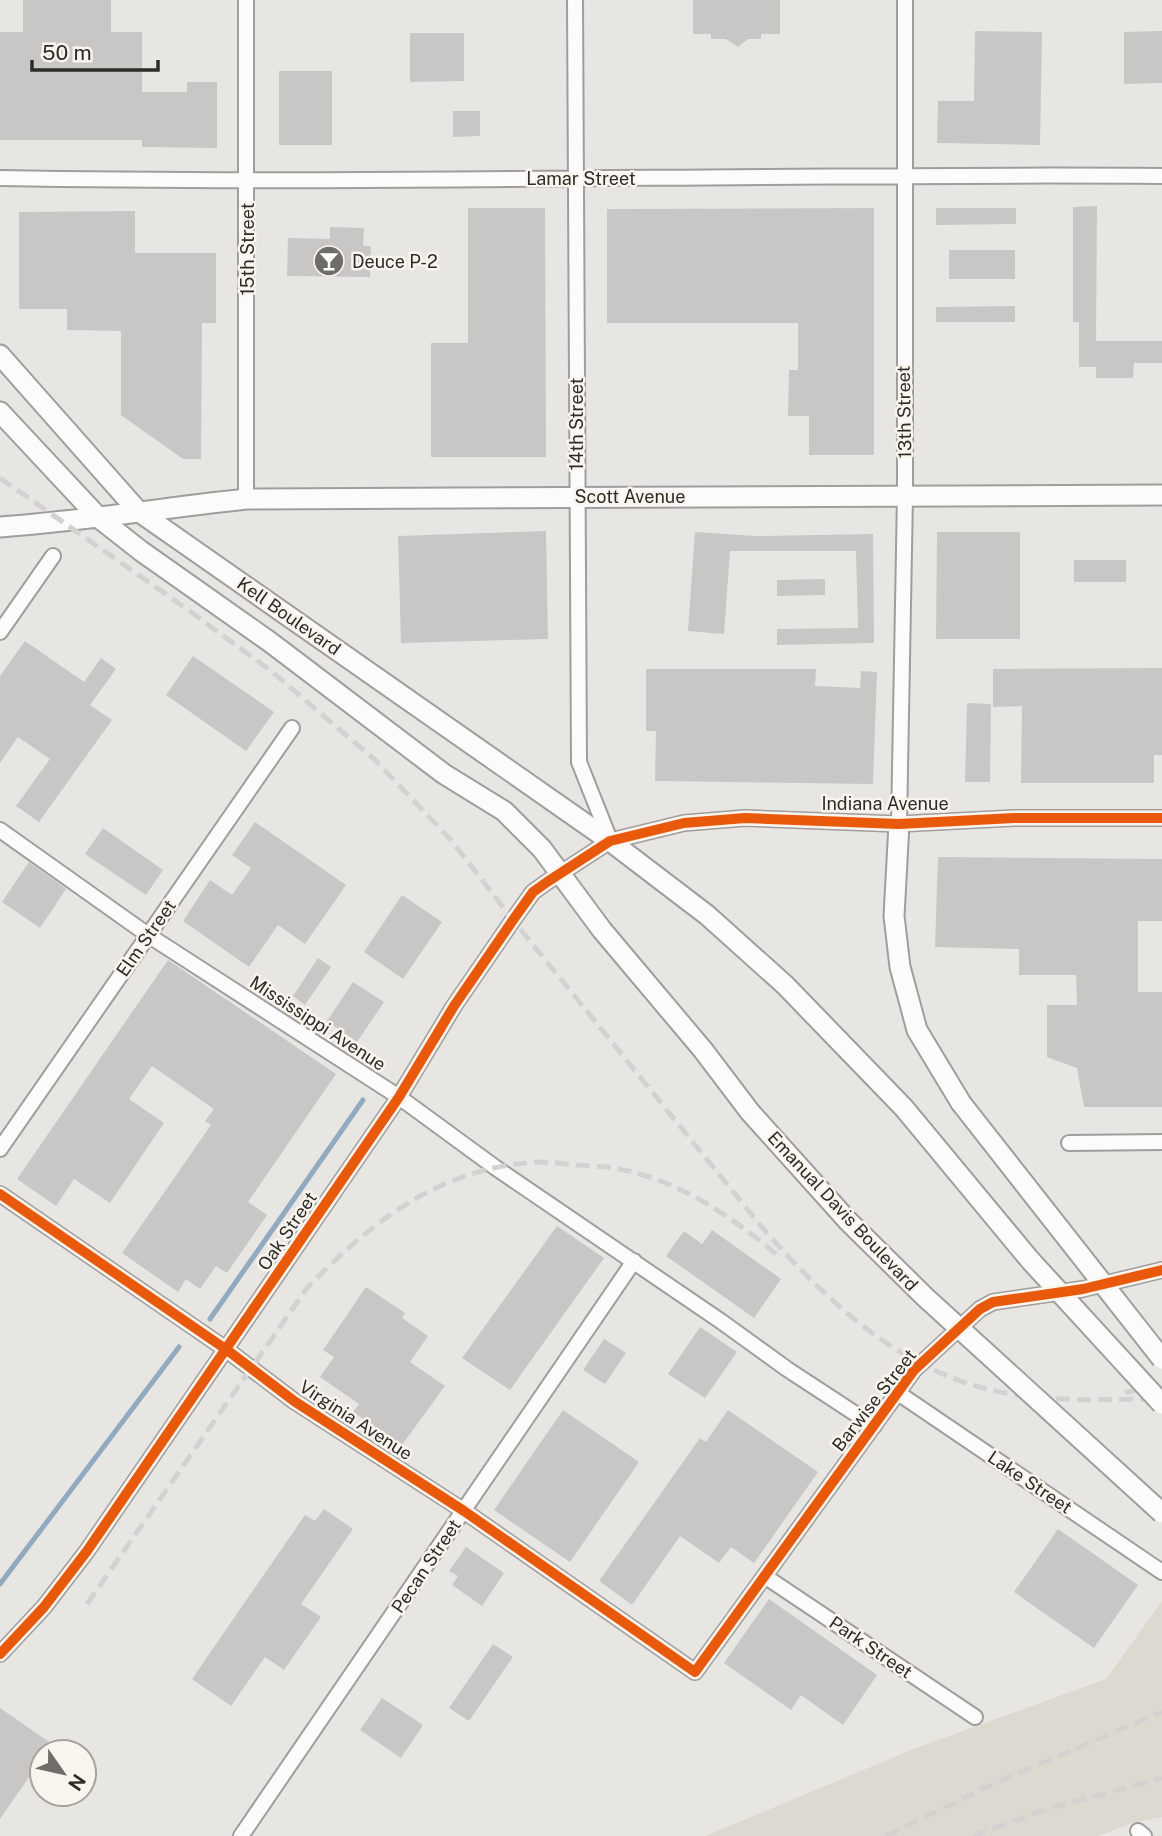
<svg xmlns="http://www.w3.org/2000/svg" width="1162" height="1836" viewBox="0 0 1162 1836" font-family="'Public Sans',sans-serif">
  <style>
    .built { fill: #ded9d0 }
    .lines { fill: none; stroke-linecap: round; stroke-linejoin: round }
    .stream { stroke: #92aabf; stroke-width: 5 }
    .building { fill: #c9c7c6 }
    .minor-casing { stroke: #a09e9c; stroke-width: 18 }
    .secondary-casing { stroke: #a09e9c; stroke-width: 23 }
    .minor { stroke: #fcfbfb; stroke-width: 14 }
    .secondary { stroke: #fcfbfb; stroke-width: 19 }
    .rail { stroke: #d4d2d1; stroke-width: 5; stroke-dasharray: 14 7; stroke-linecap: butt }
    .secondary-bridge-casing { stroke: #a09e9c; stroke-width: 23; stroke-linecap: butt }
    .secondary-bridge { stroke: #fcfbfb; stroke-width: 19 }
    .cycleway-casing { stroke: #f9f4ed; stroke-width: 15 }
    .cycleway { stroke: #e8590c; stroke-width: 10 }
    .labels { text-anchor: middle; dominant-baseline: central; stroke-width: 5; stroke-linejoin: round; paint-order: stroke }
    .street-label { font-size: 18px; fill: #2d2c29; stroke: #f9f4ed }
    .poi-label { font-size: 18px; fill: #2d2c29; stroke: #f9f4ed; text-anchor: start }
  </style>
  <rect width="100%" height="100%" fill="#e8e6e3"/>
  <path class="built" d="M 1162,1601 L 1162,1817 L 1135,1822 L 1098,1836 L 705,1836 L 916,1748 L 1106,1679 Z"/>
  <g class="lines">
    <path class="stream" d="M 210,1319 L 363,1100
      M 0,1584 L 179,1347"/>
  </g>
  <path class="building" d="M 23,0 L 111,0 L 111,32 L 142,32 L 142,92 L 187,92 L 187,82 L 217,82 L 217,148 L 142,147 L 142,140 L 0,140 L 0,32 L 23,32 Z
    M 693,0 L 780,0 L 780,34 L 761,34 L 761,39 L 748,39 L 738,47 L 726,39 L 711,39 L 711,34 L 693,34 Z
    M 975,31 L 1042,32 L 1040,145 L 937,143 L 938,101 L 974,101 Z
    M 1162,31 L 1162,83 L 1124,84 L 1124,32 Z
    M 410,33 L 464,33 L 464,81 L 410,82 Z
    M 279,71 L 332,71 L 332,145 L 279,145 Z
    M 453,111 L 480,111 L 480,136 L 453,137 Z
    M 1097,206 L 1096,341 L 1162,341 L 1162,363 L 1134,363 L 1133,378 L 1096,378 L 1096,367 L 1079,367 L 1079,322 L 1073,322 L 1073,207 Z
    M 468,208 L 545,208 L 546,457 L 431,457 L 431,343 L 468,343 Z
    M 874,208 L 874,455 L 809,455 L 809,416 L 788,416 L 789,370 L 798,370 L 798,323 L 607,323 L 607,209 Z
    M 936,208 L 1016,208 L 1016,224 L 936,225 Z
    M 135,211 L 135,253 L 216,253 L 216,323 L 202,323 L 201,459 L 183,459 L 121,415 L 121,331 L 67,330 L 67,309 L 19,309 L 19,212 Z
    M 330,227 L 364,228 L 363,246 L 371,246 L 370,277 L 287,276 L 288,238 L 330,239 Z
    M 949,250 L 1015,250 L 1015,279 L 949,279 Z
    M 1015,306 L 1015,322 L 936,322 L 936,307 Z
    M 546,531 L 548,639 L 401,643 L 398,536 Z
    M 695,532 L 756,536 L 873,534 L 874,643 L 777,645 L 777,629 L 858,628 L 856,551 L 730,551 L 724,634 L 688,631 Z
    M 937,532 L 1020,532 L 1020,639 L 936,639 Z
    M 1074,560 L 1126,560 L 1126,582 L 1074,582 Z
    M 825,579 L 825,595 L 777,596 L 777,580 Z
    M 25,641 L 84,682 L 101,658 L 116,669 L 90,705 L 112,720 L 39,822 L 16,806 L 50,759 L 18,737 L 0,763 L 0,676 Z
    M 193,656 L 274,712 L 246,751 L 166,695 Z
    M 1162,668 L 1162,755 L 1154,755 L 1154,783 L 1021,783 L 1022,706 L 993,707 L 993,669 Z
    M 646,669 L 816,669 L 815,686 L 860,688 L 861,671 L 877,672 L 873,784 L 655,781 L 656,731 L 646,731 Z
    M 967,703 L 991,704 L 990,782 L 965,782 Z
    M 255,822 L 346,885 L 305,944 L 278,925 L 249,967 L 183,921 L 210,880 L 232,895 L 251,868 L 232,855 Z
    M 103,828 L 163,870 L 146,895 L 85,854 Z
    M 938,857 L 1162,859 L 1162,921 L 1138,921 L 1138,992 L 1162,992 L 1162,1107 L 1084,1107 L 1077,1068 L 1047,1057 L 1047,1005 L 1077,1005 L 1076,975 L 1019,975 L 1019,949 L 935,947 Z
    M 29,862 L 66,889 L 40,928 L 2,902 Z
    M 402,895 L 442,922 L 403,979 L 364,952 Z
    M 318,958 L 331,967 L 305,1005 L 293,996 Z
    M 168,960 L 336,1074 L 248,1202 L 267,1215 L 227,1273 L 216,1266 L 200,1289 L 186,1279 L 178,1292 L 122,1253 L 211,1125 L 205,1121 L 214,1109 L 152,1066 L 129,1099 L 164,1123 L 110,1203 L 74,1179 L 56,1206 L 17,1179 Z
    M 353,982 L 384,1002 L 357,1042 L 327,1021 Z
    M 557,1226 L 604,1258 L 510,1390 L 462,1358 Z
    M 712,1230 L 781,1279 L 754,1318 L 666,1256 L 684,1231 L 702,1244 Z
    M 366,1287 L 405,1313 L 402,1318 L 428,1336 L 410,1362 L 445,1386 L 402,1445 L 353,1412 L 359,1404 L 320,1377 L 334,1357 L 323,1350 Z
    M 700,1327 L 737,1352 L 705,1398 L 668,1374 Z
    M 604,1339 L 626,1353 L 605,1384 L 583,1370 Z
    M 563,1410 L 639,1462 L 570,1562 L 494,1510 Z
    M 728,1410 L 818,1472 L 754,1563 L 731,1547 L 719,1563 L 680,1536 L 632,1605 L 599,1581 L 700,1438 L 706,1442 Z
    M 324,1509 L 353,1529 L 301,1604 L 321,1617 L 284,1670 L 265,1657 L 231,1706 L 192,1679 L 305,1515 L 315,1521 Z
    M 1058,1529 L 1138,1585 L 1094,1648 L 1014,1592 Z
    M 466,1547 L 504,1573 L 482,1606 L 452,1585 L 458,1576 L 449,1571 Z
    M 769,1599 L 877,1675 L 843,1725 L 801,1695 L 791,1710 L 724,1663 Z
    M 493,1644 L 513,1657 L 469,1721 L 449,1708 Z
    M 382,1698 L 423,1725 L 401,1758 L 360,1730 Z
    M 0,1708 L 52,1744 L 46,1752 L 42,1752 L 42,1758 L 0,1819 Z"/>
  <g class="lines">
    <g class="minor-casing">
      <path id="minor" d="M 575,0 L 579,762 L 610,840
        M 0,178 C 387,185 775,173 1162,176
        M 246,499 L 246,0
        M 0,632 L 53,556
        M 899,824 L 905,495 L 905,0
        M 0,830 L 148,935 L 399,1097 L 496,1168 L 722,1322 L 787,1369 L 874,1426
        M 1069,1143 L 1162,1142
        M 0,1149 L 292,728
        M 0,1194 L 227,1350 L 294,1401 L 464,1511 L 695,1672 L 914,1370 L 980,1309 L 993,1302 L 1083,1289 L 1162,1270
        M 898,1393 L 1162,1572
        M 766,1577 L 975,1717
        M 0,1654 L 44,1607 L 87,1551 L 399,1097 L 454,1006 L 513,920 L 533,892 L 547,882 L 610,841 L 684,823 L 745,818 L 899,824 L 1014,818 L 1162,818
        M 1138,1831 L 1144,1836
        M 241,1836 L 634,1261"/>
    </g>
    <g class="secondary-casing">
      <path id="secondary" d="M 0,355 L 138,511 L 610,841 L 707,915 L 785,985 L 904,1108 L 1030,1260
        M 0,412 L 99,518 L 141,551 L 270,642 L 444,774 L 504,811 L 542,849 L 602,930 L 703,1050 L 750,1112
        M 0,527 C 82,521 164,508 246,499 L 1162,495
        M 899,824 L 894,916 L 900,967 L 917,1030 L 961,1103"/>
    </g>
    <use href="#minor" class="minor"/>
    <use href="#secondary" class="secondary"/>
    <path class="rail" d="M 0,478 L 180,604 L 271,671 L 374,759 L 451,840 L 513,920 L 760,1225 C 830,1305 908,1380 1018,1395 C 1065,1402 1114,1399 1162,1399
      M 1125,1393 L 1162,1383
      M 87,1604 L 307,1288 C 373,1220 441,1167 539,1162 C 552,1162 564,1164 577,1165 C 589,1166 602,1166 614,1168 C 677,1179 728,1214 776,1254
      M 886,1836 L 997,1782 L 1162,1712
      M 973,1836 L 1044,1810 L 1162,1778"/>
    <g class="secondary-bridge-casing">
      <path id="secondary-bridge" d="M 961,1103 L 1162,1359
        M 750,1112 L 848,1221 L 925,1297 L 1162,1513
        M 1030,1260 L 1162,1404"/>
    </g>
    <use href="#secondary-bridge" class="secondary-bridge"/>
    <g class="cycleway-casing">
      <path id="cycleway" d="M 0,1194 L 227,1350 L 294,1401 L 464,1511 L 695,1672 L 914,1370 L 980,1309 L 993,1302 L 1083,1289 L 1162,1270
        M 0,1654 L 44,1607 L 87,1551 L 399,1097 L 454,1006 L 513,920 L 533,892 L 547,882 L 610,841 L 684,823 L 745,818 L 899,824 L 1014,818 L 1162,818"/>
    </g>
    <use href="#cycleway" class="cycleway"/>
  </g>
  <defs>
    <g id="bar-disc" transform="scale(1.575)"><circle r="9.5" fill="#6e6d6a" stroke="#f9f4ed"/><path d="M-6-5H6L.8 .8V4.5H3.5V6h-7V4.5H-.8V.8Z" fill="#fff"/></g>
  </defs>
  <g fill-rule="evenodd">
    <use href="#bar-disc" x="329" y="261"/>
  </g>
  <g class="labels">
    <g class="street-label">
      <text x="581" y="178">Lamar Street</text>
      <text transform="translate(247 249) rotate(-90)">15th Street</text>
      <text transform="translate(904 412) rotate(-91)">13th Street</text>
      <text transform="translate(576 424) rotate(-90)">14th Street</text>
      <text x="630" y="496">Scott Avenue</text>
      <text transform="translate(289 616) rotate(35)">Kell Boulevard</text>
      <text x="885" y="803">Indiana Avenue</text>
      <text transform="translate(146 938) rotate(-55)">Elm Street</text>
      <text transform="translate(318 1023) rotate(33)">Mississippi Avenue</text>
      <text transform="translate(843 1211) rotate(47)">Emanual Davis Boulevard</text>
      <text transform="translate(287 1231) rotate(-56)">Oak Street</text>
      <text transform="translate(874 1400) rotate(-52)">Barwise Street</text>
      <text transform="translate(356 1420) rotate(33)">Virginia Avenue</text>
      <text transform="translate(1030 1482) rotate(34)">Lake Street</text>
      <text transform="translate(426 1566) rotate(-56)">Pecan Street</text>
      <text transform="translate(871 1647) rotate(34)">Park Street</text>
    </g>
    <g class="poi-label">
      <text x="352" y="261">Deuce P-2</text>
    </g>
  </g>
  <g transform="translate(63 1773) rotate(124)"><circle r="33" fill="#f9f4ed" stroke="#a7a49f" stroke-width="2"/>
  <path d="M0-5L12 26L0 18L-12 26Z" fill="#6e6d6a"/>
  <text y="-10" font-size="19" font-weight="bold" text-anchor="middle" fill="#2d2c29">N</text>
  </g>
  <path d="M32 60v10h126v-10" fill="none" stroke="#2d2c29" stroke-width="3.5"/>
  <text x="42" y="60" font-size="21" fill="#2d2c29" stroke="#f9f4ed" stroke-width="5" paint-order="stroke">50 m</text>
</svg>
